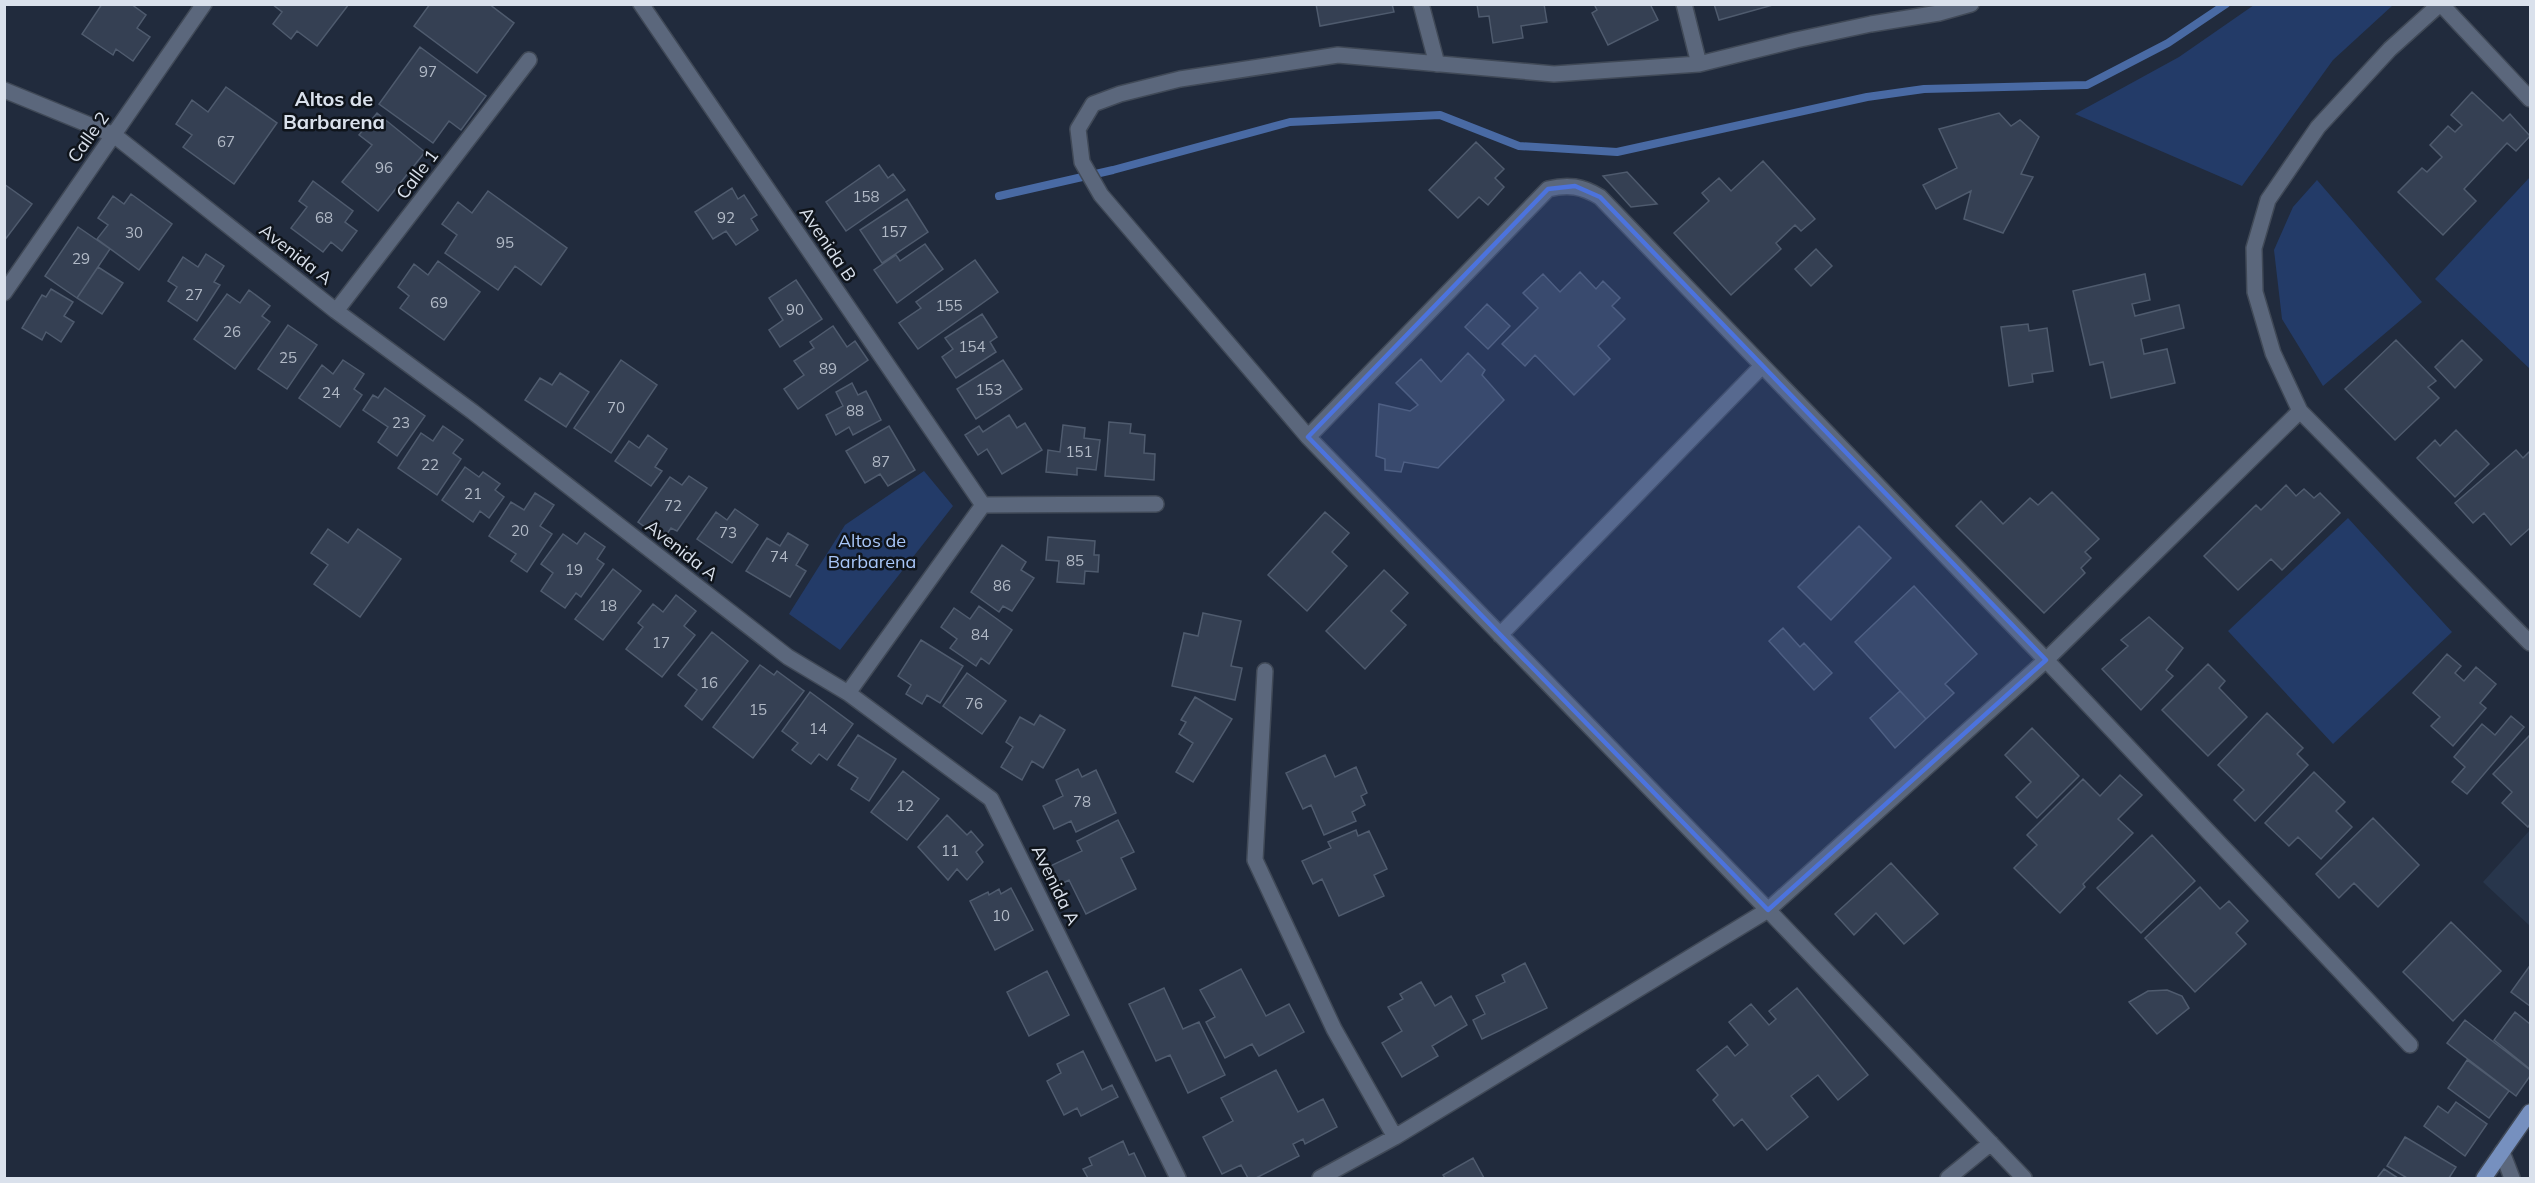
<svg xmlns="http://www.w3.org/2000/svg" width="2535" height="1183" viewBox="0 0 2535 1183" font-family="Mulish,sans-serif">
  <style>
    .built { fill: #28364c }
    .green { fill: #233b68 }
    .lines { fill: none; stroke-linecap: round; stroke-linejoin: round }
    .stream { stroke: #496aa4; stroke-width: 8 }
    .building { fill: #354053; stroke: #4f5b6e; stroke-width: 1.5 }
    .minor-casing { stroke: #404957; stroke-width: 18 }
    .major-casing { stroke: #404957; stroke-width: 18 }
    .minor { stroke: #5b677c; stroke-width: 15 }
    .major { stroke: #7690bf; stroke-width: 15 }
    .marked { fill: #4c73dd; fill-opacity: 0.2; stroke: #4c73dd; stroke-width: 4.5; stroke-linejoin: round }
    .labels { text-anchor: middle; dominant-baseline: central; stroke-width: 5; stroke-linejoin: round; paint-order: stroke }
    .number-label { font-size: 15px; fill: #b1b9c6 }
    .street-label { font-size: 18px; fill: #dae1ec; stroke: #0f141b }
    .park-label { font-size: 18px; fill: #a8c6f8; stroke: #0f141b }
    .neighbourhood-label { font-size: 20px; font-weight: bold; fill: #dae1ec; stroke: #0f141b }
  </style>
  <rect width="100%" height="100%" fill="#212b3d"/>
  <path class="built" d="M 2530,830 L 2530,926 L 2483,882 Z"/>
  <path class="green" d="M 2254,5 L 2393,5 L 2333,60 L 2242,186 L 2075,114 L 2179,57 Z
    M 2530,177 L 2530,369 L 2435,279 Z
    M 2317,180 L 2422,302 L 2323,386 L 2282,319 L 2274,250 L 2293,207 Z
    M 924,471 L 953,506 L 840,650 L 789,614 L 845,525 Z
    M 2348,518 L 2452,632 L 2333,744 L 2228,631 Z"/>
  <g class="lines">
    <path class="stream" d="M 999,196 L 1113,170 L 1290,122 L 1440,115 L 1519,146 L 1617,152 L 1867,97 L 1924,89 L 2087,85 L 2168,43 L 2226,4"/>
  </g>
  <path class="building" d="M 102,4 L 131,4 L 146,15 L 137,28 L 150,37 L 133,61 L 116,49 L 113,55 L 82,34 Z
    M 272,4 L 349,4 L 317,46 L 297,31 L 291,39 L 273,24 L 282,12 Z
    M 430,4 L 489,4 L 514,23 L 477,73 L 414,26 Z
    M 1316,4 L 1392,4 L 1394,12 L 1320,26 Z
    M 1477,4 L 1544,4 L 1547,22 L 1521,26 L 1523,38 L 1493,43 L 1489,16 L 1479,17 Z
    M 1594,4 L 1650,4 L 1658,20 L 1608,45 L 1592,13 L 1597,10 Z
    M 1714,4 L 1773,4 L 1773,5 L 1719,20 Z
    M 420,47 L 486,96 L 461,130 L 449,121 L 433,143 L 379,104 Z
    M 226,87 L 277,123 L 234,184 L 183,147 L 192,135 L 176,124 L 192,100 L 208,112 Z
    M 2472,92 L 2503,121 L 2510,114 L 2530,136 L 2516,151 L 2507,143 L 2464,189 L 2476,201 L 2443,235 L 2398,192 L 2422,168 L 2427,172 L 2442,157 L 2430,145 L 2448,126 L 2455,132 L 2462,125 L 2451,115 Z
    M 377,113 L 425,152 L 378,211 L 342,182 L 372,145 L 359,135 Z
    M 1999,113 L 2011,126 L 2020,120 L 2039,137 L 2021,174 L 2033,177 L 2003,233 L 1964,219 L 1971,191 L 1936,209 L 1923,185 L 1957,168 L 1939,129 Z
    M 1476,142 L 1504,169 L 1495,178 L 1504,187 L 1488,205 L 1479,197 L 1458,218 L 1429,190 Z
    M 1763,161 L 1815,219 L 1801,231 L 1795,225 L 1776,243 L 1781,249 L 1731,295 L 1674,233 L 1709,201 L 1702,193 L 1719,178 L 1731,191 Z
    M 879,165 L 888,178 L 893,174 L 905,190 L 846,231 L 826,202 Z
    M 1627,172 L 1657,204 L 1631,207 L 1603,176 Z
    M 313,181 L 353,211 L 345,222 L 357,231 L 342,251 L 331,242 L 323,252 L 291,228 L 307,207 L 299,201 Z
    M 4,184 L 32,204 L 4,241 Z
    M 732,188 L 738,199 L 744,195 L 757,215 L 751,219 L 758,230 L 736,245 L 726,231 L 713,239 L 695,212 Z
    M 488,191 L 567,248 L 541,285 L 515,266 L 498,290 L 445,253 L 457,235 L 442,224 L 458,202 L 472,213 Z
    M 131,194 L 172,224 L 139,270 L 97,239 L 108,225 L 98,218 L 113,196 L 124,204 Z
    M 907,199 L 928,232 L 882,263 L 860,230 Z
    M 78,227 L 110,249 L 77,298 L 45,276 Z
    M 925,244 L 943,269 L 897,303 L 874,270 L 896,255 L 900,261 Z
    M 1816,249 L 1832,266 L 1811,286 L 1795,269 Z
    M 206,254 L 224,266 L 214,282 L 220,285 L 197,321 L 168,301 L 177,287 L 168,281 L 183,257 L 198,267 Z
    M 975,260 L 998,292 L 918,349 L 899,323 L 921,308 L 916,302 Z
    M 438,261 L 480,292 L 444,340 L 400,308 L 409,296 L 398,287 L 414,264 L 428,275 Z
    M 98,267 L 123,283 L 102,314 L 77,298 Z
    M 1580,272 L 1596,289 L 1603,281 L 1620,298 L 1612,306 L 1625,319 L 1598,346 L 1610,359 L 1574,395 L 1535,355 L 1525,366 L 1502,344 L 1538,308 L 1523,293 L 1543,274 L 1560,292 Z
    M 2145,274 L 2150,300 L 2132,304 L 2135,316 L 2179,305 L 2184,328 L 2141,339 L 2144,354 L 2167,349 L 2175,383 L 2111,398 L 2103,362 L 2090,365 L 2073,291 Z
    M 796,280 L 822,319 L 780,347 L 769,330 L 783,320 L 769,298 Z
    M 51,289 L 73,302 L 64,316 L 74,322 L 61,342 L 46,332 L 42,340 L 22,328 L 42,295 L 46,297 Z
    M 249,290 L 270,306 L 262,316 L 270,322 L 235,369 L 194,339 L 227,294 L 240,303 Z
    M 1487,304 L 1510,326 L 1488,349 L 1465,327 Z
    M 982,314 L 997,337 L 990,342 L 996,352 L 956,378 L 942,357 L 953,349 L 945,338 Z
    M 2028,324 L 2029,331 L 2047,328 L 2053,371 L 2032,374 L 2033,382 L 2009,386 L 2001,327 Z
    M 288,325 L 317,345 L 287,389 L 258,369 Z
    M 833,326 L 847,347 L 855,341 L 868,360 L 798,409 L 784,389 L 804,375 L 794,361 L 814,348 L 810,342 Z
    M 2396,340 L 2436,381 L 2428,387 L 2439,398 L 2395,440 L 2345,389 Z
    M 2462,340 L 2482,360 L 2455,388 L 2435,367 Z
    M 1468,353 L 1485,370 L 1482,375 L 1504,400 L 1438,468 L 1404,462 L 1401,472 L 1385,470 L 1385,459 L 1376,456 L 1379,404 L 1410,411 L 1418,405 L 1396,383 L 1421,359 L 1441,382 Z
    M 343,360 L 364,374 L 354,389 L 362,395 L 340,427 L 299,398 L 322,365 L 333,374 Z
    M 621,360 L 657,385 L 611,453 L 574,428 Z
    M 1003,360 L 1022,389 L 976,419 L 957,389 Z
    M 560,373 L 589,392 L 566,427 L 525,400 L 540,378 L 552,385 Z
    M 852,383 L 858,395 L 866,391 L 881,420 L 853,435 L 849,427 L 836,435 L 826,415 L 843,406 L 836,392 Z
    M 385,388 L 425,416 L 397,456 L 378,442 L 388,427 L 363,410 L 373,395 L 378,398 Z
    M 1009,415 L 1017,428 L 1025,423 L 1042,450 L 1002,474 L 987,449 L 978,455 L 965,435 L 979,426 L 983,432 Z
    M 1109,422 L 1131,424 L 1130,433 L 1145,435 L 1144,453 L 1155,454 L 1154,480 L 1105,476 Z
    M 1063,425 L 1085,428 L 1084,438 L 1100,440 L 1096,470 L 1077,468 L 1077,475 L 1046,472 L 1048,450 L 1060,452 Z
    M 443,426 L 463,440 L 453,453 L 461,459 L 437,495 L 398,468 L 421,433 L 433,441 Z
    M 889,426 L 915,470 L 888,486 L 880,474 L 865,483 L 846,451 Z
    M 2456,430 L 2489,464 L 2455,497 L 2417,458 L 2435,440 L 2440,446 Z
    M 648,435 L 667,449 L 655,467 L 662,471 L 651,486 L 615,461 L 629,441 L 639,448 Z
    M 2516,450 L 2523,458 L 2530,451 L 2530,528 L 2511,545 L 2484,513 L 2473,523 L 2455,503 Z
    M 465,467 L 479,477 L 483,472 L 500,484 L 495,490 L 504,497 L 489,518 L 480,511 L 473,522 L 442,500 Z
    M 689,476 L 707,488 L 677,531 L 671,528 L 663,540 L 638,522 L 670,477 L 682,485 Z
    M 2286,485 L 2296,496 L 2304,489 L 2314,498 L 2320,493 L 2340,513 L 2282,570 L 2271,559 L 2238,590 L 2204,556 L 2256,505 L 2261,510 Z
    M 2052,492 L 2099,539 L 2085,552 L 2091,558 L 2081,568 L 2085,573 L 2044,613 L 1956,526 L 1981,501 L 2003,524 L 2030,498 L 2038,505 Z
    M 535,493 L 554,505 L 540,526 L 552,534 L 527,572 L 511,561 L 516,554 L 489,536 L 511,502 L 524,510 Z
    M 735,509 L 758,525 L 732,563 L 697,539 L 716,512 L 727,520 Z
    M 1325,512 L 1349,533 L 1332,552 L 1347,566 L 1307,611 L 1268,575 Z
    M 1859,526 L 1891,558 L 1831,620 L 1798,587 Z
    M 328,529 L 348,543 L 358,529 L 401,559 L 360,617 L 314,584 L 328,565 L 311,553 Z
    M 585,533 L 605,547 L 597,559 L 604,564 L 581,597 L 576,593 L 565,608 L 541,591 L 553,573 L 541,564 L 563,534 L 577,544 Z
    M 788,533 L 808,545 L 796,565 L 806,571 L 790,597 L 746,571 L 767,538 L 780,546 Z
    M 1048,537 L 1095,541 L 1094,555 L 1099,555 L 1098,572 L 1085,571 L 1084,584 L 1057,582 L 1059,561 L 1046,560 Z
    M 1002,545 L 1026,562 L 1021,570 L 1034,578 L 1012,611 L 1003,606 L 999,612 L 971,592 Z
    M 613,569 L 641,591 L 603,640 L 575,619 Z
    M 1384,570 L 1408,593 L 1391,611 L 1406,625 L 1365,669 L 1326,631 Z
    M 1914,586 L 1977,654 L 1945,684 L 1954,693 L 1926,719 L 1855,642 Z
    M 676,595 L 696,611 L 684,626 L 695,635 L 662,677 L 626,649 L 643,627 L 638,623 L 653,604 L 663,612 Z
    M 979,606 L 1012,630 L 989,664 L 981,658 L 976,666 L 950,648 L 957,639 L 941,627 L 954,608 L 970,619 Z
    M 1203,613 L 1241,621 L 1231,666 L 1242,668 L 1235,700 L 1172,686 L 1184,633 L 1198,636 Z
    M 2149,617 L 2183,648 L 2166,670 L 2173,676 L 2141,710 L 2102,669 L 2128,646 L 2121,640 Z
    M 1783,628 L 1800,647 L 1804,643 L 1832,673 L 1814,690 L 1769,641 Z
    M 712,632 L 748,661 L 702,720 L 685,706 L 697,690 L 678,675 Z
    M 921,640 L 963,666 L 940,703 L 927,695 L 922,704 L 906,694 L 911,685 L 898,676 Z
    M 2447,654 L 2461,666 L 2455,673 L 2464,681 L 2476,667 L 2496,684 L 2480,703 L 2486,708 L 2453,746 L 2431,726 L 2440,717 L 2413,693 Z
    M 2208,664 L 2225,681 L 2219,688 L 2247,717 L 2208,756 L 2162,710 Z
    M 760,665 L 774,675 L 777,671 L 804,691 L 753,758 L 713,727 Z
    M 967,673 L 1006,701 L 982,734 L 943,706 Z
    M 1900,691 L 1926,719 L 1895,748 L 1870,718 Z
    M 810,692 L 853,724 L 827,760 L 819,754 L 811,764 L 792,750 L 798,743 L 782,731 Z
    M 1195,697 L 1232,719 L 1193,782 L 1176,772 L 1193,743 L 1179,734 L 1186,722 L 1181,720 Z
    M 2267,713 L 2303,748 L 2297,754 L 2308,765 L 2255,821 L 2234,800 L 2244,790 L 2218,765 Z
    M 1040,715 L 1065,730 L 1043,768 L 1032,761 L 1022,780 L 1001,767 L 1013,747 L 1006,742 L 1020,717 L 1034,725 Z
    M 2511,716 L 2524,727 L 2467,794 L 2452,782 L 2465,767 L 2454,757 L 2482,724 L 2495,735 Z
    M 2032,728 L 2079,776 L 2037,818 L 2016,797 L 2031,782 L 2005,755 Z
    M 858,735 L 896,759 L 869,801 L 851,789 L 858,778 L 838,765 Z
    M 2530,735 L 2530,824 L 2528,827 L 2502,803 L 2512,792 L 2493,774 Z
    M 1325,755 L 1335,777 L 1356,767 L 1367,793 L 1361,796 L 1365,805 L 1352,812 L 1356,821 L 1324,835 L 1311,805 L 1303,809 L 1286,773 Z
    M 1078,769 L 1082,777 L 1096,770 L 1116,813 L 1076,832 L 1071,821 L 1054,829 L 1043,806 L 1063,796 L 1056,780 Z
    M 903,771 L 939,799 L 907,840 L 871,812 Z
    M 2314,772 L 2345,802 L 2336,811 L 2352,827 L 2321,859 L 2298,837 L 2289,846 L 2265,823 Z
    M 2120,775 L 2142,795 L 2118,819 L 2133,833 L 2083,884 L 2085,887 L 2060,913 L 2014,868 L 2037,845 L 2027,835 L 2083,779 L 2100,796 Z
    M 947,815 L 967,835 L 971,831 L 983,845 L 976,852 L 983,862 L 967,880 L 957,869 L 948,880 L 918,847 Z
    M 2373,818 L 2419,865 L 2378,907 L 2354,883 L 2339,898 L 2316,874 Z
    M 1118,820 L 1134,852 L 1121,858 L 1136,889 L 1086,914 L 1069,880 L 1053,888 L 1044,869 L 1082,851 L 1077,841 Z
    M 1356,830 L 1358,836 L 1369,831 L 1387,869 L 1374,875 L 1384,896 L 1339,916 L 1322,879 L 1313,884 L 1302,861 L 1331,848 L 1328,842 Z
    M 2152,835 L 2195,881 L 2141,933 L 2097,888 Z
    M 1891,863 L 1938,914 L 1904,944 L 1876,913 L 1854,935 L 1835,914 Z
    M 2200,887 L 2220,909 L 2229,901 L 2248,921 L 2236,933 L 2246,944 L 2195,992 L 2145,938 Z
    M 1011,888 L 1033,930 L 995,950 L 970,901 L 988,892 L 989,895 L 999,889 L 1001,894 Z
    M 2451,922 L 2501,971 L 2453,1021 L 2403,972 Z
    M 1525,963 L 1547,1008 L 1482,1039 L 1473,1020 L 1485,1014 L 1476,996 L 1505,982 L 1502,975 Z
    M 2529,967 L 2530,968 L 2530,1006 L 2511,992 Z
    M 1241,969 L 1266,1016 L 1289,1004 L 1304,1032 L 1259,1056 L 1252,1044 L 1225,1058 L 1206,1022 L 1215,1017 L 1200,990 Z
    M 1047,971 L 1069,1015 L 1029,1036 L 1007,992 Z
    M 1421,982 L 1435,1006 L 1451,996 L 1467,1025 L 1432,1046 L 1438,1056 L 1402,1077 L 1382,1043 L 1402,1031 L 1388,1007 L 1403,999 L 1400,994 Z
    M 1164,988 L 1183,1029 L 1199,1022 L 1225,1075 L 1188,1093 L 1170,1055 L 1156,1061 L 1129,1004 Z
    M 1797,988 L 1868,1075 L 1838,1100 L 1818,1075 L 1791,1096 L 1808,1117 L 1767,1150 L 1742,1119 L 1734,1126 L 1713,1100 L 1718,1095 L 1697,1070 L 1727,1046 L 1735,1056 L 1748,1045 L 1729,1022 L 1751,1004 L 1769,1025 L 1776,1019 L 1769,1011 Z
    M 2167,990 L 2182,996 L 2189,1008 L 2157,1034 L 2129,1002 L 2148,991 Z
    M 2515,1012 L 2530,1024 L 2530,1069 L 2494,1040 Z
    M 2465,1020 L 2530,1070 L 2530,1076 L 2516,1096 L 2447,1043 Z
    M 1083,1051 L 1102,1090 L 1112,1085 L 1118,1097 L 1081,1116 L 1077,1108 L 1064,1115 L 1047,1081 L 1061,1073 L 1057,1064 Z
    M 2467,1060 L 2509,1091 L 2489,1118 L 2448,1088 Z
    M 1276,1070 L 1298,1112 L 1323,1099 L 1337,1127 L 1305,1144 L 1303,1139 L 1293,1144 L 1299,1156 L 1256,1178 L 1248,1178 L 1241,1165 L 1222,1174 L 1203,1137 L 1233,1121 L 1221,1098 Z
    M 2456,1102 L 2487,1124 L 2465,1156 L 2424,1126 L 2438,1106 L 2448,1113 Z
    M 2405,1137 L 2456,1167 L 2449,1178 L 2407,1178 L 2387,1166 Z
    M 1123,1141 L 1129,1155 L 1134,1153 L 1146,1178 L 1088,1178 L 1083,1169 L 1092,1165 L 1089,1158 Z
    M 1473,1158 L 1484,1178 L 1445,1178 L 1443,1175 Z
    M 2384,1169 L 2398,1178 L 2377,1178 Z"/>
  <g class="lines">
    <g class="minor-casing">
      <path id="minor" d="M 641,4 L 983,505 L 1156,504
        M 1421,4 L 1437,64
        M 1684,4 L 1699,64
        M 1971,4 L 1939,13 L 1871,24 L 1796,40 L 1699,64 L 1554,74 L 1338,55 L 1180,79 L 1120,94 L 1093,104 L 1078,129 L 1082,162 L 1101,195 L 1308,437 L 1768,910 L 2024,1178
        M 2440,4 L 2390,49 L 2318,127 L 2268,200 L 2254,248 L 2255,292 L 2273,353 L 2300,411 L 2530,643
        M 2441,4 L 2530,99
        M 4,90 L 114,135 L 336,311 L 473,412 L 788,657 L 848,693 L 991,799 L 1178,1178
        M 4,293 L 204,4
        M 336,311 L 529,60
        M 1308,437 L 1548,189 C 1568,184 1582,186 1600,197 L 2046,660 L 2410,1045
        M 1500,635 L 1762,366
        M 1265,671 L 1255,860 L 1334,1029 L 1395,1137 L 1320,1178
        M 848,693 L 983,505
        M 1395,1137 L 1768,910 L 2046,660 L 2300,411
        M 2502,1152 L 2512,1178
        M 1948,1178 L 1991,1143"/>
    </g>
    <g class="major-casing">
      <path id="major" d="M 2484,1178 L 2530,1112"/>
    </g>
    <use href="#minor" class="minor"/>
    <use href="#major" class="major"/>
  </g>
  <path class="marked" d="M 1575,186 L 1600,197 L 2046,660 L 1768,910 L 1308,437 L 1548,189 Z"/>
  <g class="labels">
    <g class="number-label">
      <text x="428" y="71">97</text>
      <text x="226" y="141">67</text>
      <text x="384" y="167">96</text>
      <text x="866" y="196">158</text>
      <text x="324" y="217">68</text>
      <text x="726" y="217">92</text>
      <text x="894" y="231">157</text>
      <text x="134" y="232">30</text>
      <text x="505" y="242">95</text>
      <text x="81" y="258">29</text>
      <text x="194" y="294">27</text>
      <text x="439" y="302">69</text>
      <text x="949" y="305">155</text>
      <text x="795" y="309">90</text>
      <text x="232" y="331">26</text>
      <text x="972" y="346">154</text>
      <text x="288" y="357">25</text>
      <text x="828" y="368">89</text>
      <text x="989" y="389">153</text>
      <text x="331" y="392">24</text>
      <text x="616" y="407">70</text>
      <text x="855" y="410">88</text>
      <text x="401" y="422">23</text>
      <text x="1079" y="451">151</text>
      <text x="881" y="461">87</text>
      <text x="430" y="464">22</text>
      <text x="473" y="493">21</text>
      <text x="673" y="505">72</text>
      <text x="520" y="530">20</text>
      <text x="728" y="532">73</text>
      <text x="779" y="556">74</text>
      <text x="1075" y="560">85</text>
      <text x="574" y="569">19</text>
      <text x="1002" y="585">86</text>
      <text x="608" y="605">18</text>
      <text x="980" y="634">84</text>
      <text x="661" y="642">17</text>
      <text x="709" y="682">16</text>
      <text x="974" y="703">76</text>
      <text x="758" y="709">15</text>
      <text x="818" y="728">14</text>
      <text x="1082" y="801">78</text>
      <text x="905" y="805">12</text>
      <text x="950" y="850">11</text>
      <text x="1001" y="915">10</text>
    </g>
    <g class="street-label">
      <text transform="translate(88 137) rotate(-55)">Calle 2</text>
      <text transform="translate(417 174) rotate(-53)">Calle 1</text>
      <text transform="translate(828 244) rotate(56)">Avenida B</text>
      <text transform="translate(296 254) rotate(38)">Avenida A</text>
      <text transform="translate(682 550) rotate(38)">Avenida A</text>
      <text transform="translate(1056 885) rotate(64)">Avenida A</text>
    </g>
    <g class="park-label">
      <text x="872" y="540">Altos de<tspan x="872" dy="21">Barbarena</tspan></text>
    </g>
    <g class="neighbourhood-label">
      <text x="334" y="98">Altos de<tspan x="334" dy="23">Barbarena</tspan></text>
    </g>
  </g>
  <rect width="2535" height="1183" fill="none" stroke="#dae1ec" stroke-width="12"/>
</svg>
